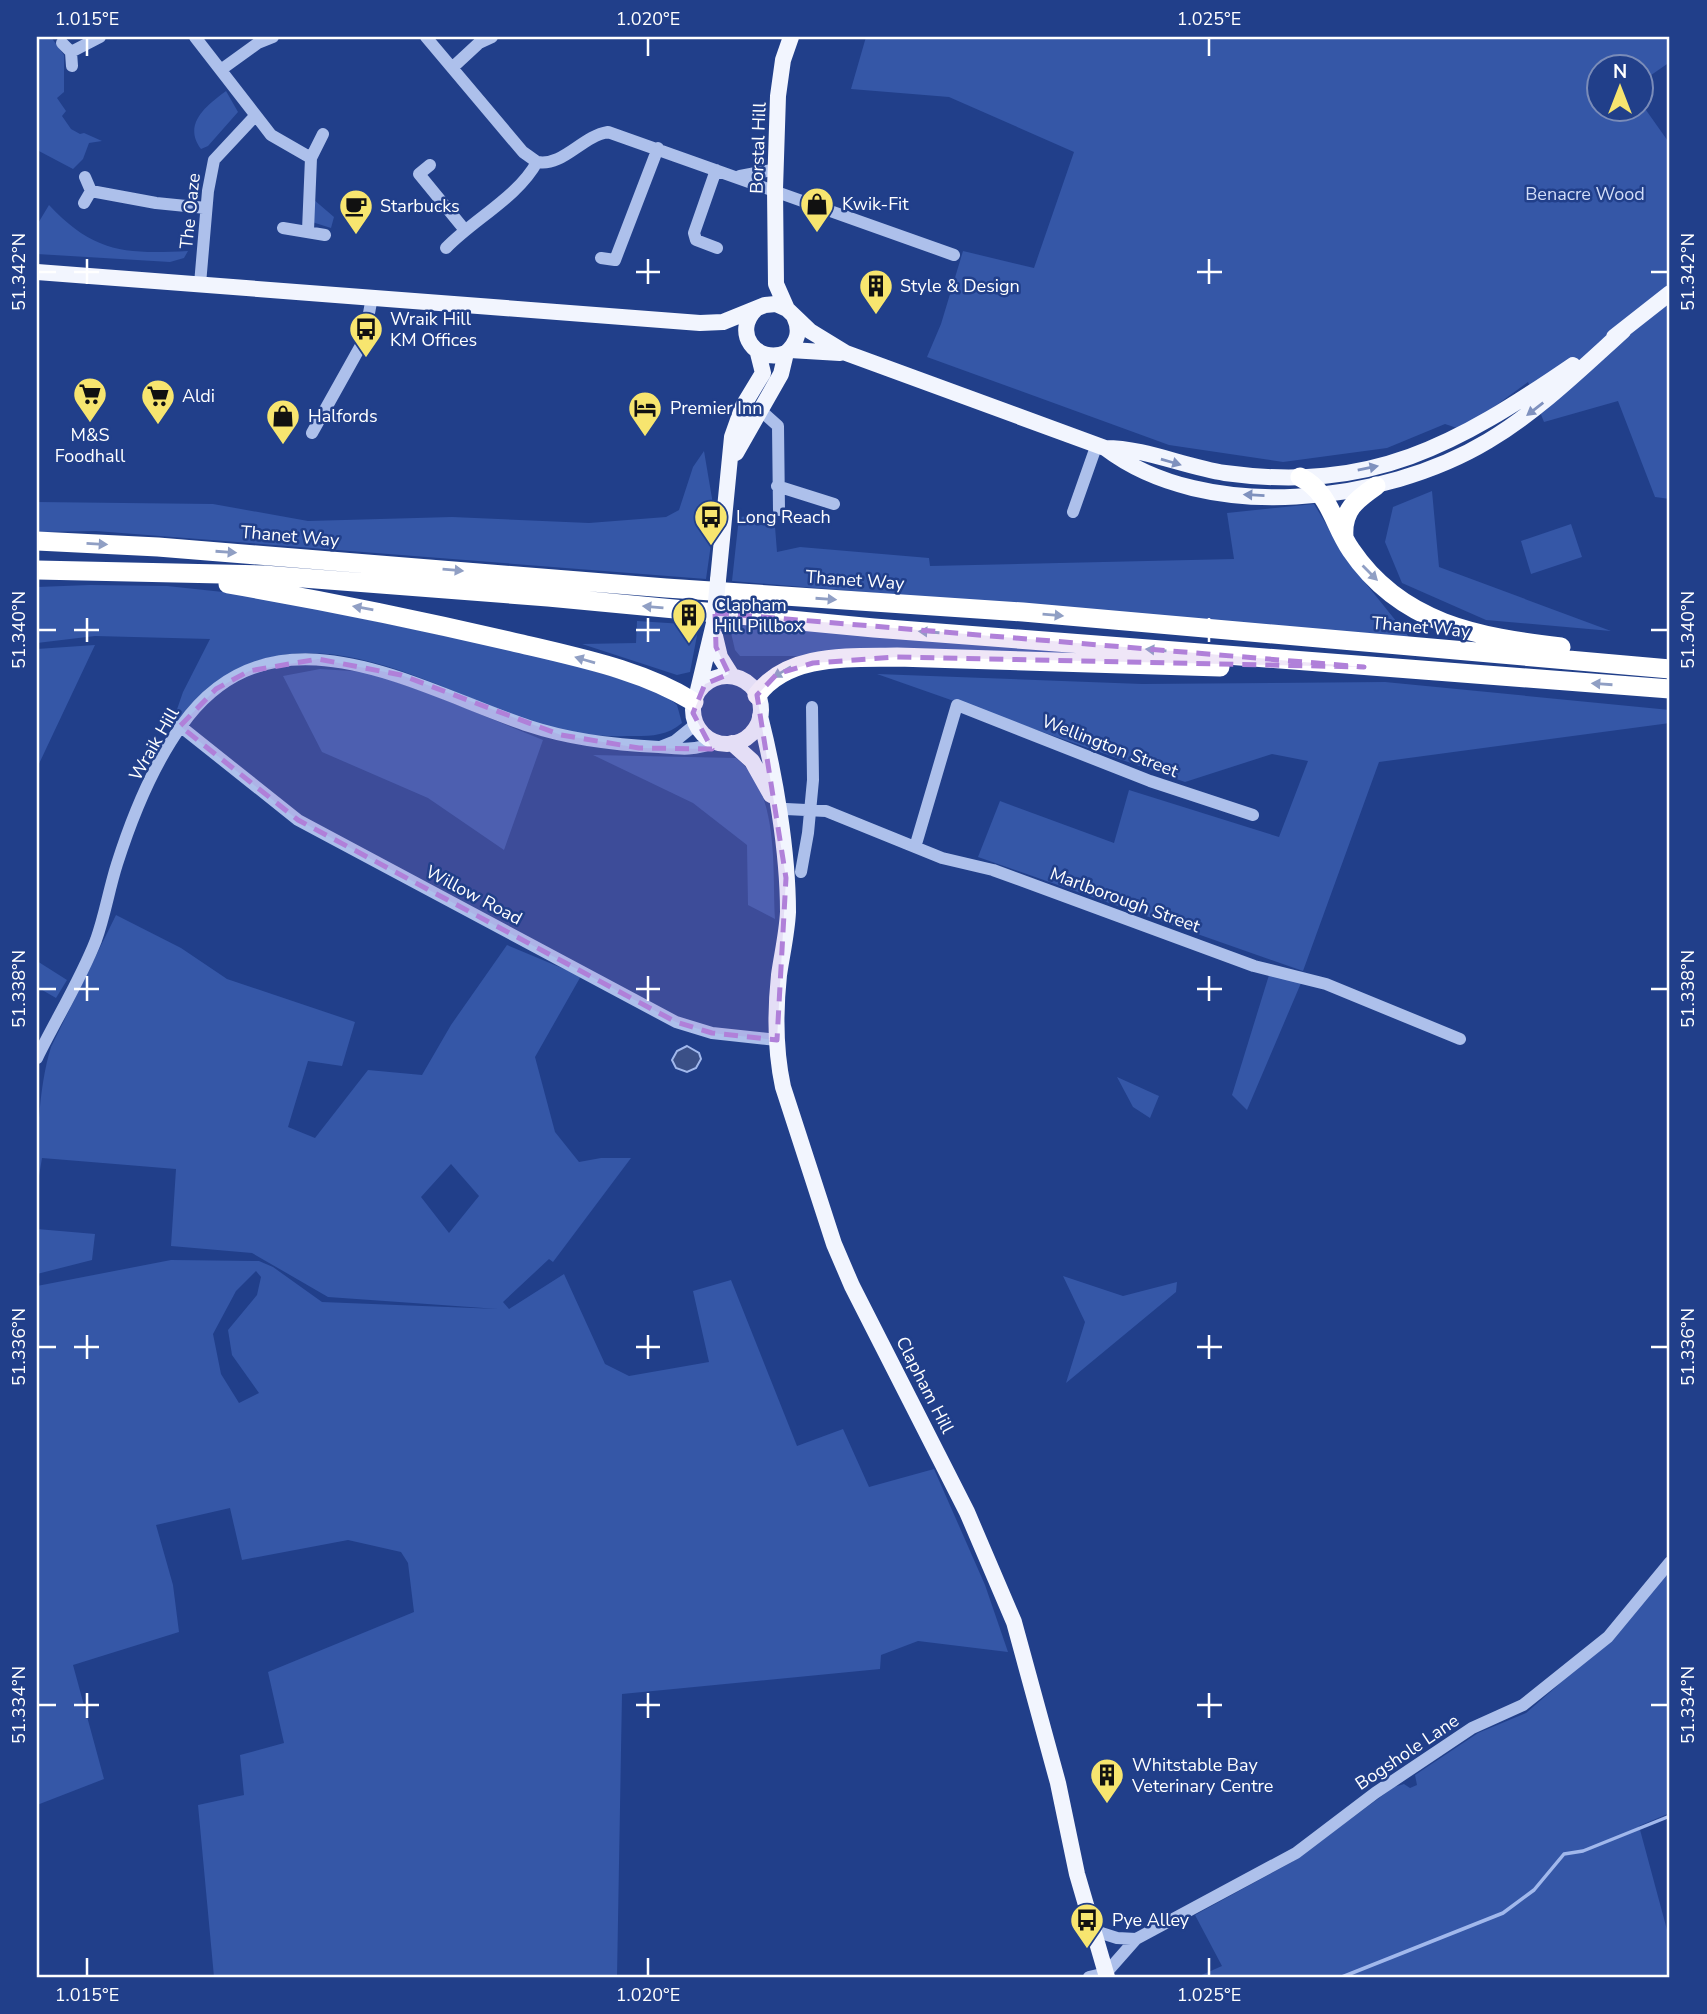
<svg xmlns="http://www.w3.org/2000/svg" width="1707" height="2014" viewBox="0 0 1707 2014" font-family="'Nunito Sans',sans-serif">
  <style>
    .green { fill: #3557a7; fill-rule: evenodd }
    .water { fill: #3b5087; stroke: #a1b8ec; stroke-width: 2 }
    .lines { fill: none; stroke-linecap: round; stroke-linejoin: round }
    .stream { stroke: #a1b8ec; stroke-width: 3.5 }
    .minor { stroke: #adc0eb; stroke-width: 12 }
    .major { stroke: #f2f5fe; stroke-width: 16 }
    .highway { stroke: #fff; stroke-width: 19 }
    .major-bridge { stroke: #f2f5fe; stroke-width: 16 }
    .oneway { fill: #7f91be }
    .oneway2 { fill: #909fc4 }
    .marked { fill: #b080d9; fill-opacity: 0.2; stroke: #b080d9; stroke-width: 5; stroke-dasharray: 14 9; stroke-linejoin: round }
    .ticks { fill: none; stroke: #fff; stroke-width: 2.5 }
    .labels { text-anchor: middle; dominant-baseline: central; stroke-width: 5; stroke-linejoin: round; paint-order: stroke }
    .street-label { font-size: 18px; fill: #fff; stroke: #213f8a }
    .park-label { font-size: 18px; fill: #d2ddf8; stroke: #213f8a }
    .poi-label { font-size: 18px; fill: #fff; stroke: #213f8a; text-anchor: start }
    .neatline { fill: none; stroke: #fff; stroke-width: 2.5 }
    .ticks-label { font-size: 18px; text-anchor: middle; fill: #fff }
  </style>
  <rect width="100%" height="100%" fill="#213f8a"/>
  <path class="green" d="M 37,37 L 51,37 L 64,55 L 64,92 L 57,98 L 66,111 L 62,116 L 71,129 L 80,134 L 84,133 L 102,141 L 89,143 L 83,159 L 73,169 L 37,150 Z
    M 866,37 L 1670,37 L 1670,62 L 1641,82 L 1640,66 L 1598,66 L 1598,108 L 1640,108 L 1641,103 L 1670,144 L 1670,569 L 1670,499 L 1655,497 L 1618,401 L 1544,422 L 1528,382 L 1487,412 L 1457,428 L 1445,424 L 1387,448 L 1283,462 L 1169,445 L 927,357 L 941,324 L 963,251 L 1034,268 L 1074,152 L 949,97 L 851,89 Z
    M 226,91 L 238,112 L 208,146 L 201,149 C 182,124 207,105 226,91 Z
    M 313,199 L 334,217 L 331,228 L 312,222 Z
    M 49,205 C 94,253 125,254 188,251 L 184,258 L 170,262 L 37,254 L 37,225 Z
    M 704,451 L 715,516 L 706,579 L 96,531 L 37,532 L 37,502 L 213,504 L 308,521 L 452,517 L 589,523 L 666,517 L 679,510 L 693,467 Z
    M 1432,491 L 1439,567 L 1611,631 L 1486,620 L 1402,583 L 1385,542 L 1393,507 Z
    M 1314,504 L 1350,564 L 1409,637 L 732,581 L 739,517 L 774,514 L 777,552 L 800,547 L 929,558 L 930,566 L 1234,559 L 1227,513 Z
    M 1571,524 L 1582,557 L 1531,574 L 1521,541 Z
    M 90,585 L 167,586 L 251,595 L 550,658 L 661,691 L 677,705 L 682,723 C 666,737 648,736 627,736 C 601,737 573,734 548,727 C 452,699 333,616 232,672 C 211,684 194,704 178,723 L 173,721 L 183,692 L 210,639 L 95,636 L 37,643 L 37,587 Z
    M 637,621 L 699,625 L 690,672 L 677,675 L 582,644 L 636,643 Z
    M 729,624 L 1094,653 L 1193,656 L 740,656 L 735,650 Z
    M 95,645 L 37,768 L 37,649 Z
    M 320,669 L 367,672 L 433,695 L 543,740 L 504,850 L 428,798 L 322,752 L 283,676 Z
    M 877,674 L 1142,684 L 1385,682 L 1670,710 L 1670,723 L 1379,762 L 1303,971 L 978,857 L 1000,801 L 1114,843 L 1129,790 L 1279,837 L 1308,761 L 1272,754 L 1185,782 Z
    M 593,755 L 736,758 C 780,792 772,867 775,919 L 748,905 L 747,845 L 693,803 Z
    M 116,915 L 181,948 L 227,979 L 355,1022 L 342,1066 L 308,1061 L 288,1127 L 315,1138 L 368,1070 L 422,1075 L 451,1025 L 507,945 L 581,976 L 535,1057 L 555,1132 L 579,1162 L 601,1158 L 631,1158 L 553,1262 L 549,1259 L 503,1302 L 509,1309 L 564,1274 L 605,1364 L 629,1376 L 709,1362 L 693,1291 L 731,1280 L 797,1446 L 843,1429 L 869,1487 L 934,1469 L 985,1585 L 1008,1652 L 918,1641 L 881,1655 L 880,1669 L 622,1694 L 617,1977 L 214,1977 L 198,1805 L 244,1795 L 240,1755 L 284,1743 L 268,1672 L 414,1612 L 408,1563 L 401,1552 L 348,1540 L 242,1560 L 230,1508 L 156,1525 L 173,1585 L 179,1632 L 73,1665 L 104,1779 L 37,1805 L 37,1286 L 171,1260 L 259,1261 L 273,1267 L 322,1302 L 498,1309 L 328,1297 L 252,1253 L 171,1246 L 176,1169 L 42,1158 L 37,1188 C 37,1145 38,1089 51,1047 ZM 451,1164 L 479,1196 L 449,1233 L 421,1197 ZM 256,1271 L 261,1277 L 257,1295 L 228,1330 L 232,1355 L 259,1393 L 239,1403 L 221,1374 L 213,1334 L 236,1291 Z
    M 37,961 L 67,980 L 56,998 L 37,987 Z
    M 1269,975 L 1301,983 L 1247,1110 L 1232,1095 Z
    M 1117,1077 L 1159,1096 L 1150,1118 L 1133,1107 Z
    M 37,1229 L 95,1234 L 92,1260 L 37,1274 Z
    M 1063,1276 L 1123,1296 L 1177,1282 L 1176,1292 L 1066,1383 L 1085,1322 Z
    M 1670,1566 L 1670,1813 L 1639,1826 L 1670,1941 L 1670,1977 L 1197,1977 L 1222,1966 L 1195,1915 L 1292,1862 L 1394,1787 L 1404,1784 L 1410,1788 L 1417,1785 L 1415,1775 L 1478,1733 L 1526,1713 L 1556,1687 Z"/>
  <path class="water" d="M 687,1046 L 699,1053 L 701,1059 L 696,1068 L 687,1072 L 676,1068 L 672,1060 L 677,1051 Z"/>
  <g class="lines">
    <path class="stream" d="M 1342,1977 L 1503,1913 L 1534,1890 L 1564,1854 L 1583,1851 L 1670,1816"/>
    <path class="minor" d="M 195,37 L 271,135 L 311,158
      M 426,37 L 523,152 L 537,162
      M 62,43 L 71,52 L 72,66
      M 71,52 L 100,37
      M 452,68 L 479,43 L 492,37
      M 222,69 L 258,43 L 273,37
      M 430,165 L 419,174 L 464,229
      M 716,170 L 694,233 L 696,240 L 717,248
      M 740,176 L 777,169
      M 91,191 L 156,203 L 206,208
      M 84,203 L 91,191 L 85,177
      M 283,228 L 325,235
      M 308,230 L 311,158 L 323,134
      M 446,248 C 474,219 518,197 537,162 C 563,167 582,136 608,132 L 954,255
      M 601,258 L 615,260 L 658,148
      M 200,284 L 208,191 L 214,160 L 255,116
      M 759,409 L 778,426 L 779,510
      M 312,433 L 364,340 L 372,297
      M 777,486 L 834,504
      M 1073,512 L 1097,444
      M 180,726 L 298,820 L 676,1022 L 712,1033 L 777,1040
      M 660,747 L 675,741 L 696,724
      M 778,815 L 786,809 L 826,811 L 942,858 L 993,870 L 1254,966 L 1326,984 L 1460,1039
      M 916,844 L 957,705 L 1150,781 L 1253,815
      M 801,872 L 808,833 L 813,780 L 812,707
      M 37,1058 C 56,1019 80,981 96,940 C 105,915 109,889 117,864 C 132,817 153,765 182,725 C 273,597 418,689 529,726 C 571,740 615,745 659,747 C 680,749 695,751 715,742
      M 1095,1931 L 1117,1938 L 1136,1939
      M 1089,1977 L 1106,1973 L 1136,1939 L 1296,1853 L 1375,1793 L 1472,1728 L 1523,1705 L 1608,1637 L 1670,1562"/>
    <path class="major" d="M 37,272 L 700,323 L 723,322 L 765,305 L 776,304 L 787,309 L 810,331 L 846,353 L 1105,448 C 1206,525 1385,503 1488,441 C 1538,411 1580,370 1623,331
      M 756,309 C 732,332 756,365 786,353 C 798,342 801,331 794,316
      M 787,309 L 776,284 L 775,189 L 778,96 L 783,60 L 791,37
      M 1614,337 L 1670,293
      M 790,350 L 840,353
      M 1105,448 C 1145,448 1185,467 1225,473 C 1372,493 1456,445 1573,365
      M 736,453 L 781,374 L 786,353
      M 718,580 L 732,437 L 743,406 L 763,373 L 758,353
      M 715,636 L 720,657 L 732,676
      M693 710a34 34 0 1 1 68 0a34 34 0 1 1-68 0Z
      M 698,690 L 714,623
      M 760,716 C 775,775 788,851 788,912 C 787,933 782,954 779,975 C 775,1013 775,1050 783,1087 L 834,1244 L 852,1286 L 967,1512 L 1014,1622 L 1058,1783 L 1077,1874 L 1107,1977
      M 732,743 L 752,761 L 771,795"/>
    <path class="highway" d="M 1300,477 C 1330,492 1333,524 1351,550 C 1401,624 1478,637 1561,647
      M 1344,537 C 1342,510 1356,500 1376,486
      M 37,541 L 158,547 L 666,588 L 1023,612 L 1670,669
      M 37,570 L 264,575 L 548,597 L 874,628 L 1670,689
      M 228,584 C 327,601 424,621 522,644 C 580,658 642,670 694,702
      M 757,695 C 788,653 849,658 897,657 L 1220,667"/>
    <path class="major-bridge" d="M 714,623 L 718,580"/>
  </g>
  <defs><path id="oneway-solid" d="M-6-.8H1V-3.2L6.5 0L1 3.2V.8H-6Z" transform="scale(1.75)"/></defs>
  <g class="oneway">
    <use href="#oneway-solid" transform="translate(1535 409) rotate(142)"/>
    <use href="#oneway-solid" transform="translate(1171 462) rotate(16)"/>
    <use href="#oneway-solid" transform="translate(1368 468) rotate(-11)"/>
    <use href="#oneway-solid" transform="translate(1254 495) rotate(-177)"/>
  </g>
  <g class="oneway2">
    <use href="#oneway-solid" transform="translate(97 544) rotate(3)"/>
    <use href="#oneway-solid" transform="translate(226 552) rotate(4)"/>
    <use href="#oneway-solid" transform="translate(453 570) rotate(5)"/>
    <use href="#oneway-solid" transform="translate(1370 573) rotate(45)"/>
    <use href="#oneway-solid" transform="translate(826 599) rotate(4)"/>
    <use href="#oneway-solid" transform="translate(653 607) rotate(-175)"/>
    <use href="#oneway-solid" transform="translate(363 608) rotate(-170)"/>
    <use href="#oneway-solid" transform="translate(1053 615) rotate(5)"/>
    <use href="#oneway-solid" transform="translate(929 632) rotate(-176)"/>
    <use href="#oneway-solid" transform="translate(1156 650) rotate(-175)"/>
    <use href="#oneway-solid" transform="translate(585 660) rotate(-164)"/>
    <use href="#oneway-solid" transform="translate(782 672) rotate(150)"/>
    <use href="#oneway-solid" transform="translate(1602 684) rotate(-176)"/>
  </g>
  <path class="marked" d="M 715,613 L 1364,667 L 897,657 L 813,663 L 777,674 L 757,695 L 786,878 L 777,1040 L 712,1033 L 676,1022 L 298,820 L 180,726 L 216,689 L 249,671 L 318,659 L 401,675 L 561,735 L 639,748 L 712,749 L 693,713 L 705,684 L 729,674 L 716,647 Z"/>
  <path class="ticks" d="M 87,38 L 87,56M 648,38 L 648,56M 1209,38 L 1209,56M 87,259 L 87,284M 648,259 L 648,284M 1209,259 L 1209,284M 38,272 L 56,272M 74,272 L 99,272M 636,272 L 660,272M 1197,272 L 1222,272M 1651,272 L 1668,272M 87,618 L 87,642M 648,618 L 648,642M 1209,618 L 1209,642M 38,630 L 56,630M 74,630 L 99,630M 636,630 L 660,630M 1197,630 L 1222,630M 1651,630 L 1668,630M 87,976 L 87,1001M 648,976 L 648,1001M 1209,976 L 1209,1001M 38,989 L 56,989M 74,989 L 99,989M 636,989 L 660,989M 1197,989 L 1222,989M 1651,989 L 1668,989M 87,1335 L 87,1359M 648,1335 L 648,1359M 1209,1335 L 1209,1359M 38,1347 L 56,1347M 74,1347 L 99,1347M 636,1347 L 660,1347M 1197,1347 L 1222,1347M 1651,1347 L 1668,1347M 87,1693 L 87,1718M 648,1693 L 648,1718M 1209,1693 L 1209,1718M 38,1705 L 56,1705M 74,1705 L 99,1705M 636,1705 L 660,1705M 1197,1705 L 1222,1705M 1651,1705 L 1668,1705M 87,1958 L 87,1976M 648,1958 L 648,1976M 1209,1958 L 1209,1976"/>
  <defs>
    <g id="shop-pin" transform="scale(1.75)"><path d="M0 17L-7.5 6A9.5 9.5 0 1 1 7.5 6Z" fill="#f7e56f" stroke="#213f8a"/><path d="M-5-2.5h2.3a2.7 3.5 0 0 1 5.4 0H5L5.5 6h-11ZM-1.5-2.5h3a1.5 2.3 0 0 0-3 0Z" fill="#111"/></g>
    <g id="cafe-pin" transform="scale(1.75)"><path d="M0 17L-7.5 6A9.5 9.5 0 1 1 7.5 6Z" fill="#f7e56f" stroke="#213f8a"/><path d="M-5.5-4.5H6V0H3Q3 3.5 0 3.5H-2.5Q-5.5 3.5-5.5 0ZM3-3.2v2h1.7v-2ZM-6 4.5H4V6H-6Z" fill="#111"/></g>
    <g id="building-pin" transform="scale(1.75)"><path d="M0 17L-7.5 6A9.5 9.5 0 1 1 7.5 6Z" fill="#f7e56f" stroke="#213f8a"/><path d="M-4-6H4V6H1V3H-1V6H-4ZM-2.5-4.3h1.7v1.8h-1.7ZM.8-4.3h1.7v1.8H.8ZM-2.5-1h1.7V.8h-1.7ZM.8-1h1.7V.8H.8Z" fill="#111"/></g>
    <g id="bus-pin" transform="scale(1.75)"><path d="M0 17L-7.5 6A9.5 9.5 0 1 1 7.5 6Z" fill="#f7e56f" stroke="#213f8a"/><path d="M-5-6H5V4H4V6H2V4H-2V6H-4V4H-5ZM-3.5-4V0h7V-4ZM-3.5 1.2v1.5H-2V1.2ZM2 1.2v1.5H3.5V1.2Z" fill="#111"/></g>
    <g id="supermarket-pin" transform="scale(1.75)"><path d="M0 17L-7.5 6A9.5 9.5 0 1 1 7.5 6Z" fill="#f7e56f" stroke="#213f8a"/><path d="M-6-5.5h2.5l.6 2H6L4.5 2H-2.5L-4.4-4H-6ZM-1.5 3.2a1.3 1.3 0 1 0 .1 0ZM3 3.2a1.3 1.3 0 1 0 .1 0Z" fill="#111"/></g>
    <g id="hotel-pin" transform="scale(1.75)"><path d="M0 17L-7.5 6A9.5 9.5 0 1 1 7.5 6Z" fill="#f7e56f" stroke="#213f8a"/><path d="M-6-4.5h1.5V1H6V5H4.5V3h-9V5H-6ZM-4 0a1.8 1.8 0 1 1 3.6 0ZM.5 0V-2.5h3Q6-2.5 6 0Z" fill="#111"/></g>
  </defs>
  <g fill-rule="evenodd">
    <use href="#shop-pin" x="817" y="204"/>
    <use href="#cafe-pin" x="356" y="206"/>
    <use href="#building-pin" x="876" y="286"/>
    <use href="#bus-pin" x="366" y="329"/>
    <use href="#supermarket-pin" x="90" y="394"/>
    <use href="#supermarket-pin" x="158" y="396"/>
    <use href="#hotel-pin" x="645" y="408"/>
    <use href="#shop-pin" x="283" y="416"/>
    <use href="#bus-pin" x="711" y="517"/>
    <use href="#building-pin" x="689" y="615"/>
    <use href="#building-pin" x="1107" y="1775"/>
    <use href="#bus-pin" x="1087" y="1920"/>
  </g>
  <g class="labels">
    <g class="street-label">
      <text transform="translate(758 148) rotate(-88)">Borstal Hill</text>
      <text transform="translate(190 211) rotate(-84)">The Oaze</text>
      <text transform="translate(290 536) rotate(5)">Thanet Way</text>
      <text transform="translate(855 580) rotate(4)">Thanet Way</text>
      <text transform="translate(1421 627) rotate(5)">Thanet Way</text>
      <text transform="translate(154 744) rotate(-60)">Wraik Hill</text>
      <text transform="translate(1110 746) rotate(21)">Wellington Street</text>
      <text transform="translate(474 895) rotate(28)">Willow Road</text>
      <text transform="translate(1125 900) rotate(20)">Marlborough Street</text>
      <text transform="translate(925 1385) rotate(63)">Clapham Hill</text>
      <text transform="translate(1407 1752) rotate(-34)">Bogshole Lane</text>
    </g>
    <g class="park-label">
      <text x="1585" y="194">Benacre Wood</text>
    </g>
    <g class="poi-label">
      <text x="842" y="204">Kwik-Fit</text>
      <text x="380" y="206">Starbucks</text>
      <text x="900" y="286">Style &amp; Design</text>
      <text x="390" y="319">Wraik Hill<tspan x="390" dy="21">KM Offices</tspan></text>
      <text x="182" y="396">Aldi</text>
      <text x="670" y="408">Premier Inn</text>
      <text x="308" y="416">Halfords</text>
      <text x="90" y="435" text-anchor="middle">M&amp;S<tspan x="90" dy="21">Foodhall</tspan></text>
      <text x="736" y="517">Long Reach</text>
      <text x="714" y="605">Clapham<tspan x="714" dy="21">Hill Pillbox</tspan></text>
      <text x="1132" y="1765">Whitstable Bay<tspan x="1132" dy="21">Veterinary Centre</tspan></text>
      <text x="1112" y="1920">Pye Alley</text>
    </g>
  </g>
  <rect width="1707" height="2014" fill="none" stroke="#213f8a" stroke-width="77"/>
  <g transform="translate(1620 88)"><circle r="33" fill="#213f8a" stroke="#7a8cb9" stroke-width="2"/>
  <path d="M0-5L12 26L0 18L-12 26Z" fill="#f7e56f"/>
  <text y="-10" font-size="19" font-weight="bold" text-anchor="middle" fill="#ffffff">N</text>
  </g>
  <rect x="38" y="38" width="1630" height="1938" class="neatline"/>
  <g class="ticks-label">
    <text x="87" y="25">1.015°E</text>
    <text x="648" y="25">1.020°E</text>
    <text x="1209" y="25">1.025°E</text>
    <text transform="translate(19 272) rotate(-90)" y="6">51.342°N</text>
    <text transform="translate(1688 272) rotate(-90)" y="6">51.342°N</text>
    <text transform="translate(19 630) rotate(-90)" y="6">51.340°N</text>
    <text transform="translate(1688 630) rotate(-90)" y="6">51.340°N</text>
    <text transform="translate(19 989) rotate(-90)" y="6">51.338°N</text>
    <text transform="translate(1688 989) rotate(-90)" y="6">51.338°N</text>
    <text transform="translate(19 1347) rotate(-90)" y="6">51.336°N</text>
    <text transform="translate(1688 1347) rotate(-90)" y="6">51.336°N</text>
    <text transform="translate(19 1705) rotate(-90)" y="6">51.334°N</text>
    <text transform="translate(1688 1705) rotate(-90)" y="6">51.334°N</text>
    <text x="87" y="2001">1.015°E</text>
    <text x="648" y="2001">1.020°E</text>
    <text x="1209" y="2001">1.025°E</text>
  </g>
</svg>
